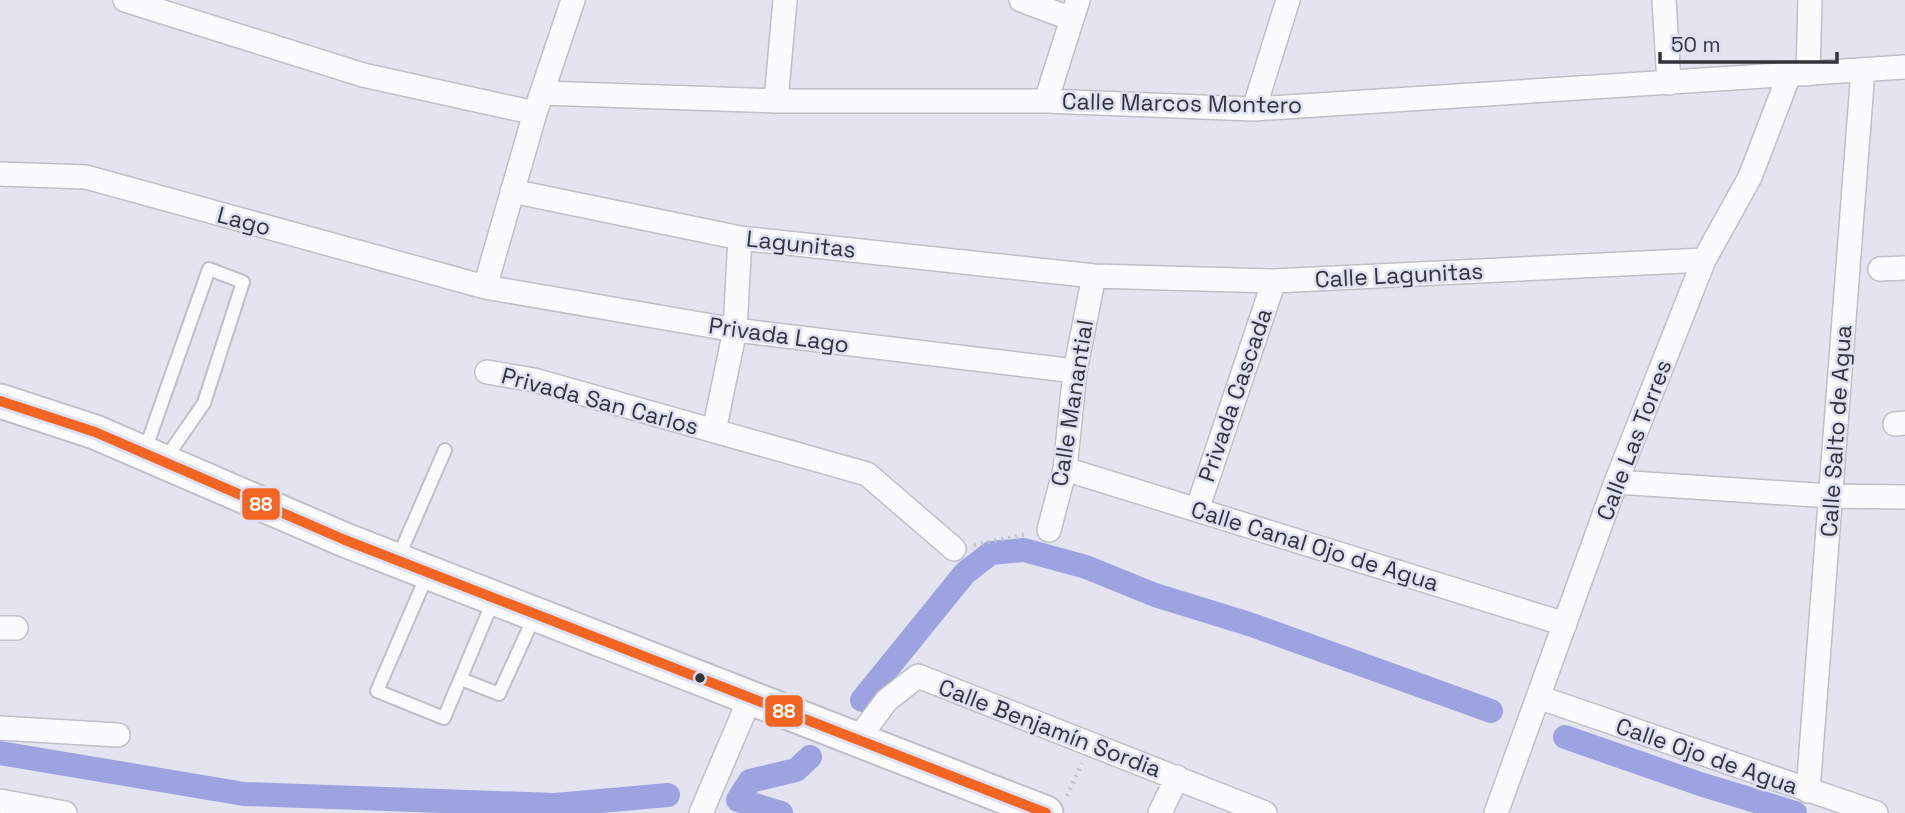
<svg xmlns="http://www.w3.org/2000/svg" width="1905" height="813" viewBox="0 0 1905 813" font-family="'Space Grotesk',sans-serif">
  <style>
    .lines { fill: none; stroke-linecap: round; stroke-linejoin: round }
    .canal { stroke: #9da3e1; stroke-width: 24 }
    .lane-casing { stroke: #bebfc7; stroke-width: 16 }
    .street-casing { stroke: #bebfc7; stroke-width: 26 }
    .secondary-casing { stroke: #bebfc7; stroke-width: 37 }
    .path { stroke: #c4c5ca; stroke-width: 4.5; stroke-dasharray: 2 5; stroke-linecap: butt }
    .lane { stroke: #fbfbfd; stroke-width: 12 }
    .street { stroke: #fbfbfd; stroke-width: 23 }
    .secondary { stroke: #fbfbfd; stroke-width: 33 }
    .bus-1-casing { stroke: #dee1f4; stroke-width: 16 }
    .bus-1 { stroke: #f26522; stroke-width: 10 }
    .bus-dot { fill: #32333b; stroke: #dee1f4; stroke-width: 2.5 }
    .labels { text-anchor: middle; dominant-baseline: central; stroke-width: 5; stroke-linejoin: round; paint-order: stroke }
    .street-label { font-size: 23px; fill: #32333b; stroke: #dee1f4 }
    .line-badge { stroke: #dee1f4; stroke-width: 2.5 }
    .badge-label { font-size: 19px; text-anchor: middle; font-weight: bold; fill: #fff }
  </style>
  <rect width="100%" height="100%" fill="#e3e4ef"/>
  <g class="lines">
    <path class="canal" d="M 862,700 L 965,573 L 991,553 L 1024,550 L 1086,567 L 1155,595 L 1249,624 L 1491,711
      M 1565,737 L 1700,784 L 1795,813
      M 0,753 L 244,794 L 555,805 L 668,795
      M 781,813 L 738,800 L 750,781 L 796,770 L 810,757"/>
    <g class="lane-casing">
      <path id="lane" d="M 144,453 L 209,269 L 243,282 L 204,403 L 164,461
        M 398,558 L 445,450
        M 428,573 L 377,691 L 444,718 L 493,601
        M 461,679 L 499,694 L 535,615"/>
    </g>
    <g class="street-casing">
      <path id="street" d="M 125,0 L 363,75 L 535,113
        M 1021,0 L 1072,19
        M 1664,0 L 1669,83
        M 1808,74 L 1810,0
        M 543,93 L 776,101 L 1046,101 L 1254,109 L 1905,67
        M 776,101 L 785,0
        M 1046,101 L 1078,0
        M 1254,109 L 1288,0
        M 0,174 L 86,177 L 485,287 L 735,330 L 1075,371
        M 512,191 L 740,238 L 1094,276 L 1274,281 L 1704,260
        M 1880,269 L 1905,268
        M 485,287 L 535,113 L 573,0
        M 487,372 L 534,380 L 867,474 L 954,549
        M 1895,424 L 1905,423
        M 714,431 L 735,330 L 740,238
        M 1065,469 L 1565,624
        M 1616,482 L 1831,496 L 1905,497
        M 1197,510 L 1274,281
        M 1049,530 L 1065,469 L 1075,371 L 1094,276
        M 0,628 L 16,628
        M 1538,697 L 1876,813
        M 0,728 L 118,735
        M 857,740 L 887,700 L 918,676 L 1265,813
        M 1808,791 L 1863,70
        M 0,801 L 65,813
        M 701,813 L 750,698
        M 1160,813 L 1177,777
        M 1496,813 L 1616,482 L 1704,260 L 1750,177 L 1789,75"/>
    </g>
    <g class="secondary-casing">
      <path id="secondary" d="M 0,401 L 95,432 L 345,540 L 1046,813"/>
    </g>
    <path class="path" d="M 974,545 L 1027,534
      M 1067,796 L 1082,763"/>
    <use href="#lane" class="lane"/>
    <use href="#street" class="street"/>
    <use href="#secondary" class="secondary"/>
    <g class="bus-1-casing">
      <path id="bus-1" d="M 0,401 L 95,432 L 345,540 L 1046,813"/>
    </g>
    <use href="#bus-1" class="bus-1"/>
  </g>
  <circle class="bus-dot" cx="700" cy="678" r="6"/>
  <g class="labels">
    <g class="street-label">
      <text transform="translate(1182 103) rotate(1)">Calle Marcos Montero</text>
      <text transform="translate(244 221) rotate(15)">Lago</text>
      <text transform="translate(801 244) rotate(6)">Lagunitas</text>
      <text transform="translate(1399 275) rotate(-3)">Calle Lagunitas</text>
      <text transform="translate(779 335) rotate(8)">Privada Lago</text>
      <text transform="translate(1235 395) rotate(-71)">Privada Cascada</text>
      <text transform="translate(600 401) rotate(15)">Privada San Carlos</text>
      <text transform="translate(1072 403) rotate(-81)">Calle Manantial</text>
      <text transform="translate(1836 431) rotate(-86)">Calle Salto de Agua</text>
      <text transform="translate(1634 440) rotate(-69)">Calle Las Torres</text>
      <text transform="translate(1315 546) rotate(17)">Calle Canal Ojo de Agua</text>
      <text transform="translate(1050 728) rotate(21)">Calle Benjamín Sordia</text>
      <text transform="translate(1707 756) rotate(19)">Calle Ojo de Agua</text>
    </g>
  </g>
  <g class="line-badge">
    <rect x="241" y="487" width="40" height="34" rx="7" fill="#f26522"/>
    <rect x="764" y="694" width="40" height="34" rx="7" fill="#f26522"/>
  </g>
  <g class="badge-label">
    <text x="261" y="511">88</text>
    <text x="784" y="718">88</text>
  </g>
  <path d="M1660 52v10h177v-10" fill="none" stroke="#32333b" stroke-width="3.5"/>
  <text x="1671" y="52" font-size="21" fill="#32333b" stroke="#dee1f4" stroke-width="5" paint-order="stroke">50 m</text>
</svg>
